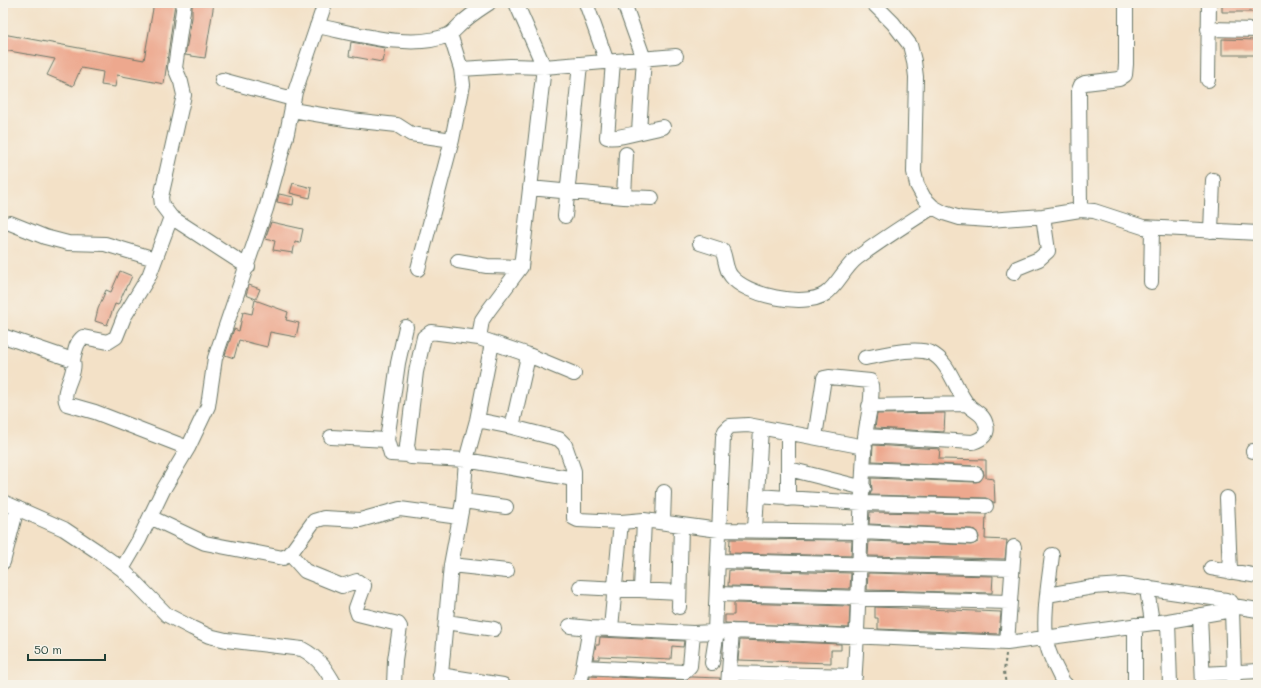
<svg xmlns="http://www.w3.org/2000/svg" width="1261" height="688" viewBox="0 0 1261 688" font-family="Mali,sans-serif">
  <style>
    .building { fill: #eda88e }
    .lines { fill: none; stroke-linecap: round; stroke-linejoin: round }
    .minor-casing { stroke: #697667; stroke-width: 16 }
    .path { stroke: #697667; stroke-width: 2; stroke-dasharray: 3 3; stroke-linecap: butt }
    .minor { stroke: #fff; stroke-width: 14 }
  </style>
  <rect width="100%" height="100%" fill="#f7f3e8"/>
  <filter id="ink" filterUnits="userSpaceOnUse"><feTurbulence type="fractalNoise" baseFrequency=".025" numOctaves="2"/><feDisplacementMap in="SourceGraphic" scale="8" xChannelSelector="R" yChannelSelector="G"/><feConvolveMatrix kernelMatrix="1 2 1 2 8 2 1 2 1" color-interpolation-filters="sRGB"/></filter>
  <filter id="wash" filterUnits="userSpaceOnUse"><feTurbulence type="fractalNoise" baseFrequency=".012" numOctaves="4" result="noise"/><feDisplacementMap in="SourceGraphic" scale="16" xChannelSelector="R" yChannelSelector="G"/><feGaussianBlur stdDeviation="0.9" result="paint"/><feColorMatrix in="noise" values="0 0 0 0 0 0 0 0 0 0 0 0 0 0 0 0 0 1.4 0 .05"/><feComposite in="paint" operator="in"/></filter>
  <g filter="url(#wash)">
    <rect width="100%" height="100%" fill="#f3e1c7"/>
    <g id="blocks">
      <path class="building" d="M 154,3 L 175,3 L 164,84 L 117,75 L 115,87 L 101,85 L 103,72 L 81,68 L 73,86 L 47,75 L 55,59 L 3,50 L 3,34 L 144,60 Z
        M 192,3 L 214,3 L 205,58 L 185,55 L 192,18 Z
        M 1222,3 L 1258,3 L 1258,12 L 1222,12 Z
        M 1222,39 L 1258,40 L 1258,55 L 1222,55 Z
        M 351,42 L 385,48 L 382,62 L 349,56 Z
        M 293,183 L 312,188 L 310,198 L 290,193 Z
        M 279,194 L 294,197 L 293,205 L 277,202 Z
        M 271,222 L 303,229 L 300,243 L 295,242 L 293,253 L 273,250 L 275,241 L 265,239 Z
        M 120,271 L 132,276 L 128,285 L 127,285 L 118,305 L 115,304 L 107,325 L 95,321 L 98,309 L 106,290 L 111,292 Z
        M 249,285 L 260,289 L 256,299 L 246,295 Z
        M 255,300 L 288,312 L 286,320 L 299,323 L 296,337 L 270,332 L 267,347 L 239,340 L 234,358 L 225,355 L 234,329 L 239,331 L 243,312 L 252,314 Z
        M 945,413 L 944,432 L 875,428 L 877,414 Z
        M 873,445 L 940,449 L 939,459 L 986,460 L 986,478 L 994,479 L 995,503 L 986,498 L 870,495 L 872,490 L 871,478 L 976,482 L 980,481 L 984,475 L 983,470 L 976,466 L 872,461 Z
        M 870,512 L 986,514 L 985,539 L 1007,540 L 1005,559 L 868,556 L 869,541 L 971,545 L 978,542 L 979,537 L 976,530 L 971,529 L 869,524 Z
        M 730,539 L 852,540 L 851,556 L 729,553 Z
        M 729,570 L 851,573 L 850,589 L 728,586 Z
        M 868,573 L 993,576 L 992,593 L 867,590 Z
        M 734,603 L 850,606 L 849,628 L 725,623 L 725,615 L 734,615 Z
        M 875,607 L 1001,612 L 999,634 L 878,629 L 878,618 L 875,618 Z
        M 600,637 L 684,641 L 683,647 L 672,646 L 671,659 L 599,656 L 599,659 L 593,659 L 596,645 L 599,645 Z
        M 740,640 L 841,644 L 841,650 L 831,650 L 831,663 L 738,660 Z
        M 590,676 L 684,680 L 691,677 L 720,678 L 720,685 L 628,683 L 628,685 L 589,685 Z"/>
    </g>
  </g>
  <g filter="url(#ink)">
    <use href="#blocks" fill-opacity="0" stroke="#697667" stroke-width="1"/>
    <g class="lines">
      <g class="minor-casing">
        <path id="minor" d="M 184,3 L 175,68 L 181,82 L 184,95 L 161,197 L 162,205 L 171,217 L 248,267
          M 516,3 L 544,67 L 521,267 L 488,311 L 482,320 L 479,338 L 526,354 L 527,361 L 512,427 L 559,439 L 565,445 L 574,471 L 574,518 L 578,520 L 621,522 L 644,520 L 719,530 L 862,532 L 971,537
          M 586,3 L 607,62
          M 624,3 L 644,59 L 639,131
          M 873,3 L 893,23 L 910,45 L 914,61 L 916,77 L 914,172 L 917,185 L 924,198 L 933,207 L 944,213 L 960,218 L 989,220 L 1043,216 L 1080,210 L 1094,211 L 1143,227 L 1258,233
          M 317,26 C 354,33 412,51 448,35 C 453,33 457,27 462,23 C 470,15 480,9 489,3
          M 1208,29 L 1258,30
          M 450,34 L 461,69 L 510,66 L 544,67 L 676,56
          M 613,62 L 607,137 C 615,140 651,129 663,127
          M 222,80 L 293,99
          M 1208,80 L 1209,3
          M 292,110 L 351,120 L 397,125 L 411,134 L 452,140
          M 530,188 L 624,197 L 652,198
          M 624,197 L 626,154
          M 1080,210 L 1079,90 L 1081,85 L 1085,83 L 1119,79 L 1125,75 L 1126,64 L 1126,3
          M 565,216 L 580,64
          M 10,223 L 45,237 L 68,243 L 105,244 L 155,259
          M 1211,231 L 1213,180
          M 700,243 L 722,250 C 726,258 725,269 731,276 C 745,295 804,308 825,294 C 838,285 844,268 857,258 C 881,240 908,223 933,207
          M 458,261 L 487,266 L 521,267
          M 418,269 L 452,140 L 463,85 L 461,69
          M 1014,273 L 1017,268 L 1039,259 L 1048,251 L 1043,216
          M 1151,282 L 1152,228
          M 3,336 L 73,360 C 77,375 60,390 67,404 L 95,412 L 188,448
          M 479,338 L 431,332 L 424,337 L 416,372 L 407,446 L 409,453 L 411,457 L 466,460 L 574,479
          M 526,354 L 574,374
          M 865,358 C 882,355 914,346 931,353 C 950,362 955,390 968,405 C 975,412 984,414 986,425 C 989,434 982,439 973,442 L 865,436
          M 73,360 C 75,352 76,342 83,337 L 108,342 L 116,337 L 124,317 L 149,276 L 171,217
          M 869,406 L 968,404
          M 477,420 L 512,427
          M 788,432 L 788,499
          M 331,437 L 387,440 L 391,454 L 409,455
          M 815,437 L 824,378 L 829,377 L 870,381 C 875,395 866,422 865,438 C 859,520 860,603 854,685
          M 387,440 L 398,363 L 406,327
          M 1253,451 L 1258,452
          M 789,469 L 864,488
          M 864,469 L 976,474
          M 757,496 L 862,503 L 986,506
          M 1227,498 L 1230,572
          M 463,501 L 506,507
          M 3,502 L 64,529 L 97,551 L 122,569 L 167,615 L 192,628 L 209,636 L 226,640 L 302,649 C 319,658 326,669 335,685
          M 150,517 L 205,543 L 283,558 L 290,554 L 314,521 L 324,518 L 360,520 L 400,509 L 459,517
          M 663,522 L 664,492
          M 755,529 L 761,428
          M 290,554 L 305,571 L 342,586 L 357,581 L 364,586 L 356,608 L 358,614 L 398,624 L 400,627 L 395,660 L 394,685
          M 1052,555 C 1049,581 1042,619 1047,645 C 1050,658 1057,670 1063,682 L 1066,685
          M 719,561 L 1012,568
          M 3,562 L 17,508
          M 451,565 L 507,571
          M 1211,568 L 1258,576
          M 122,569 L 139,540 L 163,490 L 188,448 L 208,406 L 215,358 L 266,209 L 287,133 L 295,92 L 325,3
          M 580,587 L 679,592
          M 1149,588 L 1148,596 L 1152,622
          M 641,589 L 644,520
          M 717,594 L 1009,602
          M 1047,595 L 1093,587 L 1123,585 L 1226,600 L 1231,602 L 1233,606
          M 679,607 L 681,525
          M 1232,610 L 1234,674 L 1233,685
          M 1200,615 L 1203,685
          M 1168,621 L 1170,685
          M 446,622 L 494,629
          M 1135,625 L 1135,685
          M 570,626 L 590,628
          M 611,628 L 621,522
          M 715,631 L 723,437 L 725,431 L 730,426 L 748,425 L 865,447
          M 1007,643 L 1014,547
          M 712,663 L 717,631
          M 583,667 L 684,672 L 690,666 L 693,633
          M 729,673 L 855,676
          M 1203,674 L 1258,671
          M 440,675 L 503,685
          M 440,685 L 451,565 L 463,501 L 466,460 L 477,420 L 492,343
          M 580,685 L 590,628 L 693,633 L 732,631 L 1007,643 L 1168,621 L 1232,610 L 1233,606 L 1258,610
          M 728,685 L 732,631"/>
      </g>
      <path class="path" d="M 1006,654 L 1004,672 L 1006,685"/>
      <use href="#minor" class="minor"/>
    </g>
  </g>
  <rect width="1261" height="688" fill="none" stroke="#f7f3e8" stroke-width="16"/>
  <path d="M28 654v6h77v-6" fill="none" stroke="#1f3d34" stroke-width="2"/>
  <text x="34" y="654" font-size="12" fill="#1f3d34" stroke="#f7f3e8" stroke-width="3" paint-order="stroke">50 m</text>
</svg>
